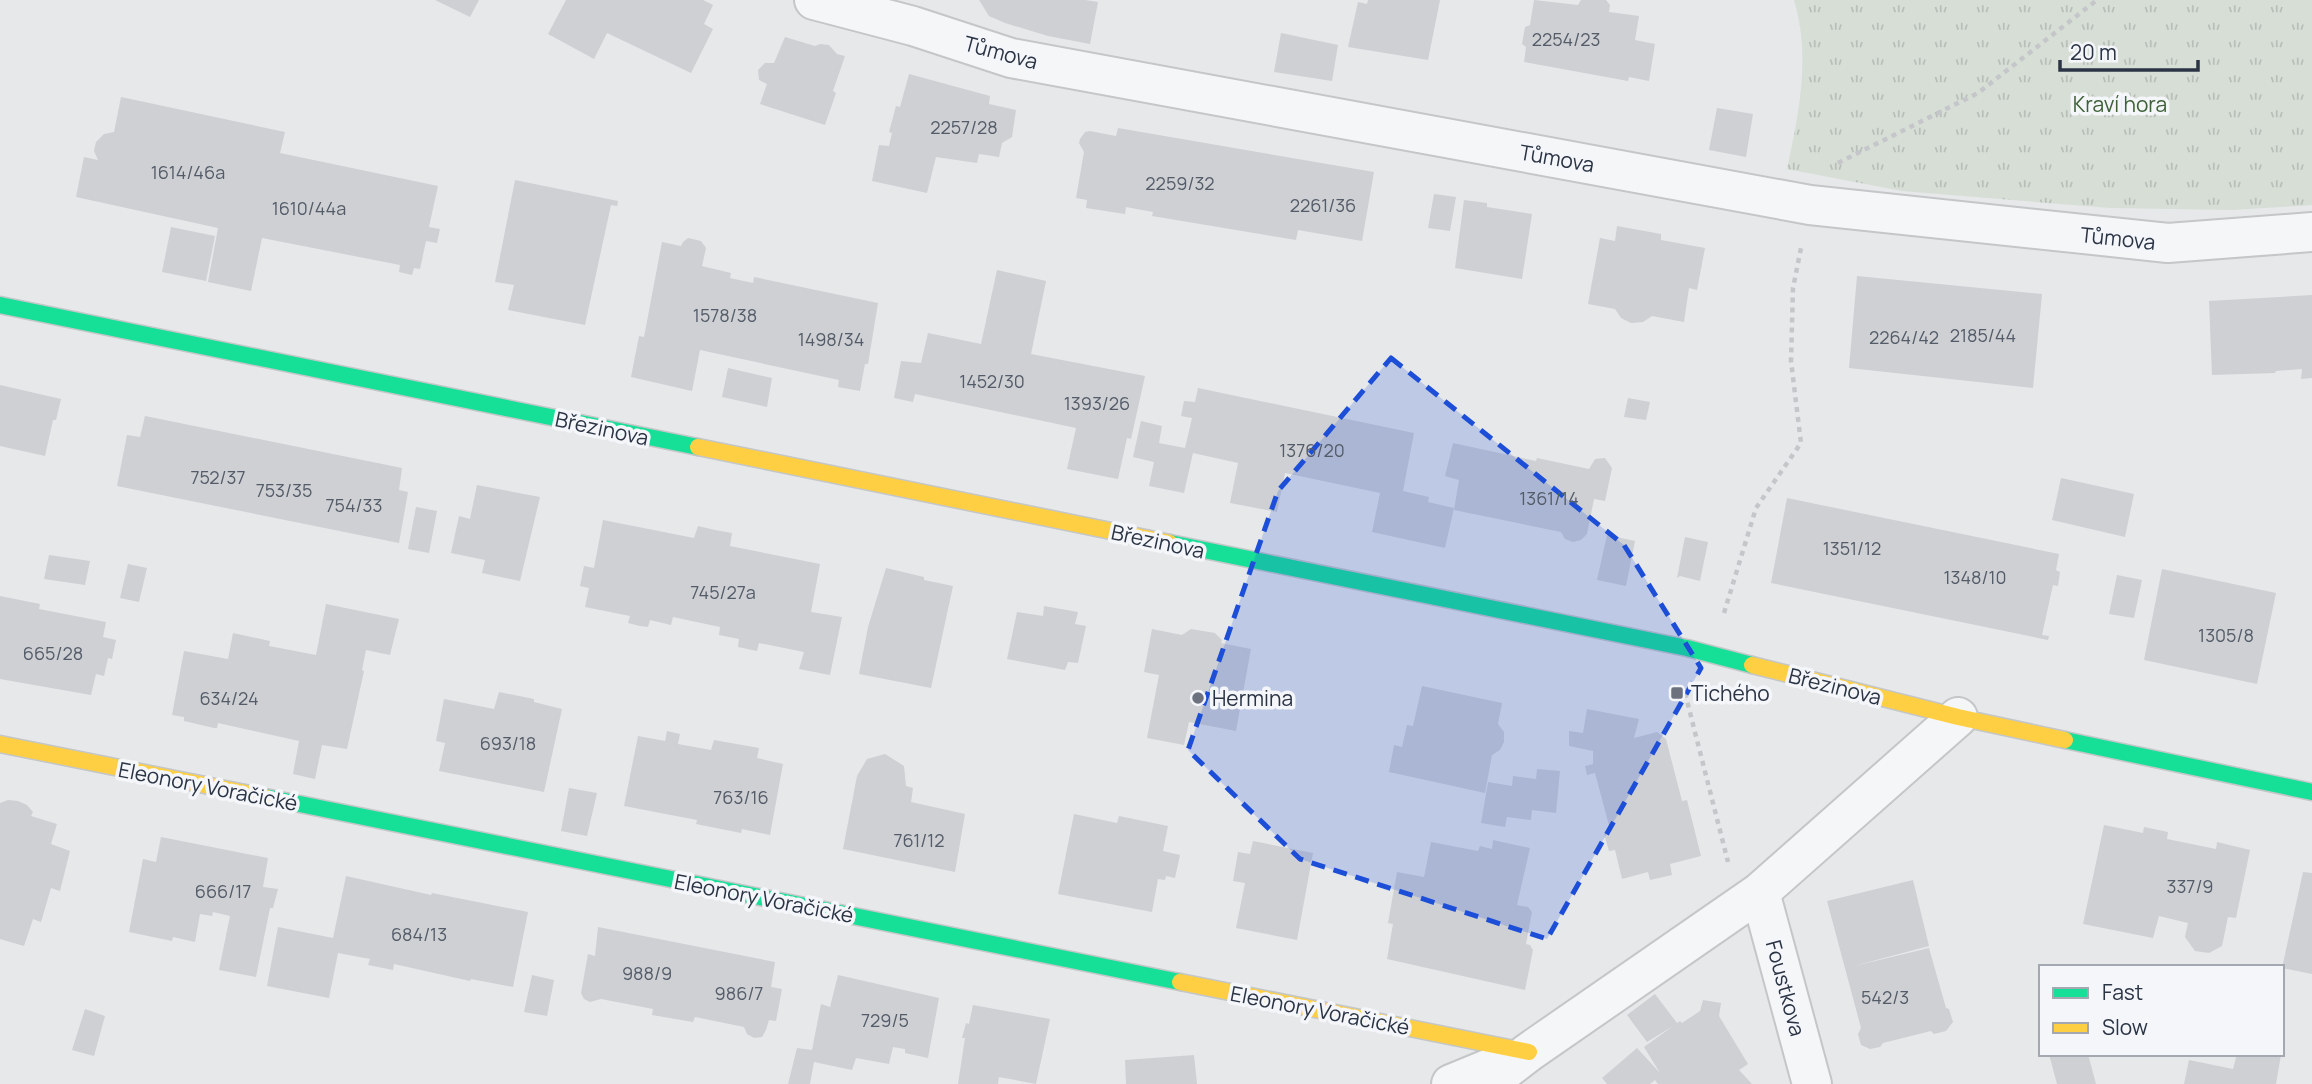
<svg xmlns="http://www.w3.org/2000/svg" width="2312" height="1084" viewBox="0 0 2312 1084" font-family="Manrope,sans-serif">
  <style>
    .grass { fill: url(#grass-tufts) }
    .building { fill: #ced0d3 }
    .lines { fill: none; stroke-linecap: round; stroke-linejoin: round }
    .street-casing { stroke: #c4c6c8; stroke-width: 42 }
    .fast-casing { stroke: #c4c6c8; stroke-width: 19 }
    .slow-casing { stroke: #c4c6c8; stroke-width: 19 }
    .path { stroke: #c5c6ca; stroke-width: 4.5; stroke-dasharray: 5 5; stroke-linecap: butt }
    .street { stroke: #f5f6f7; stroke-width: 38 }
    .fast { stroke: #16e098; stroke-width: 16 }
    .slow { stroke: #ffcf43; stroke-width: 16 }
    .marked { fill: #1d4ed8; fill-opacity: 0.2; stroke: #1d4ed8; stroke-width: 5; stroke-dasharray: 14 9; stroke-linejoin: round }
    .poi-dot { fill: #6c737f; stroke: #f4f6f9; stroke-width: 2.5 }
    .labels { text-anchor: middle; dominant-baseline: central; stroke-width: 7; stroke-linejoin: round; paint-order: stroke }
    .number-label { font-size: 18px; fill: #545c69 }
    .street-label { font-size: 21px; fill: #2b3445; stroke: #f4f6f9 }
    .park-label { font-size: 21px; fill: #3f6138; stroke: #f4f6f9 }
    .poi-label { font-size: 21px; fill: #2b3445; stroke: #f4f6f9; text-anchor: start }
  </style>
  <defs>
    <pattern id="grass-tufts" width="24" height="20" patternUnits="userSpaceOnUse" patternTransform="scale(1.75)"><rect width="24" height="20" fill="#d6ded6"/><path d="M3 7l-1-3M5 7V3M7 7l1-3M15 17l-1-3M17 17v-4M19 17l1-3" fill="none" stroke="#b8bfb9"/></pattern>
  </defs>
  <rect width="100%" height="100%" fill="#e6e8ea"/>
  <path class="grass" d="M 1794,0 L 2312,0 L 2312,205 L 2232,210 L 2110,208 L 1902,191 L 1787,169 C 1799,113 1811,56 1794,0 Z"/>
  <path class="building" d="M 435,0 L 479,0 L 470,17 Z
    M 566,0 L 703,0 L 713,5 L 704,24 L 713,29 L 691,73 L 607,33 L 594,59 L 548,34 Z
    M 979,0 L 1085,0 L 1098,2 L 1090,44 L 1048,36 L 1005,23 L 989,16 Z
    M 1368,0 L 1440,0 L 1428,60 L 1348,47 L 1358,2 L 1367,4 Z
    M 1534,0 L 1578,5 L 1581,0 L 1606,0 L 1610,5 L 1609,12 L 1639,16 L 1635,40 L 1655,44 L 1649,81 L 1629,77 L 1628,81 L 1524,62 L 1526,47 L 1522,44 L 1525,27 L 1530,25 Z
    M 1281,33 L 1338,45 L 1332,81 L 1274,72 Z
    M 785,37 L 815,46 L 820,44 L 829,45 L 837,54 L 845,56 L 833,91 L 836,93 L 825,125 L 760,104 L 767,84 L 759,80 L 758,70 L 765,63 L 774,63 Z
    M 909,74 L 990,96 L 989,104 L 1016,110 L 1012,137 L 1002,143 L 999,157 L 979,154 L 977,163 L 936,157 L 927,193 L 872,181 L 879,145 L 889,146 L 892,133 L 889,132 L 896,106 L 900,107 Z
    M 121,97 L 285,132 L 280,153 L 438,186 L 429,227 L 440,229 L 437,243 L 426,241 L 420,269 L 414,268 L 412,275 L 399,272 L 400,265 L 262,238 L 251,291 L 208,282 L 218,228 L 76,197 L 84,157 L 98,160 L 94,151 L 96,142 L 104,134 L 114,132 Z
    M 1717,108 L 1753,114 L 1746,157 L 1709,150 Z
    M 1118,128 L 1374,172 L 1362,241 L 1298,230 L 1296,240 L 1152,216 L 1153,212 L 1126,207 L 1125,214 L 1086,208 L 1087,200 L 1076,198 L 1084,152 L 1079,143 L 1080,139 L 1085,132 L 1090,131 L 1116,136 Z
    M 515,180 L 618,201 L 617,206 L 611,205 L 585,325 L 508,310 L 514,285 L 495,282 Z
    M 1434,194 L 1456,197 L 1450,231 L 1428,228 Z
    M 1464,200 L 1487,203 L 1487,207 L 1532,214 L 1522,279 L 1455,268 Z
    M 1617,226 L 1661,234 L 1661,240 L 1705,248 L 1697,290 L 1689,288 L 1684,322 L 1652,316 L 1643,322 L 1631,323 L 1621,318 L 1615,309 L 1588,304 L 1600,238 L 1615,241 Z
    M 171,227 L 215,236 L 206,281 L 162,272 Z
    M 688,238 L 701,241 L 706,248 L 702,266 L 731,273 L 730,278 L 753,283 L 754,277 L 878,303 L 868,364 L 865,364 L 860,391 L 838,387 L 839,380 L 700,350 L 692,391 L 631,377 L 639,336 L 644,337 L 662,242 L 681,246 L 683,242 Z
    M 997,270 L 1046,281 L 1031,354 L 1145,376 L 1131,439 L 1127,438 L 1118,479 L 1067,469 L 1076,428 L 915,394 L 913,402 L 894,398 L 901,361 L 921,363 L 928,333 L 981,344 Z
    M 1857,276 L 2042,294 L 2033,388 L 1849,368 Z
    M 2312,295 L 2312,378 L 2301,379 L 2302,369 L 2276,371 L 2275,373 L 2212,375 L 2209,301 Z
    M 728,368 L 772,378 L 767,407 L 722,397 Z
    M 0,385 L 61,399 L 56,420 L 53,420 L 45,456 L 0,446 Z
    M 1198,388 L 1414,433 L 1403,491 L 1429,497 L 1428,502 L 1454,508 L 1445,548 L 1372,532 L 1380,493 L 1285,473 L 1277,512 L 1230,503 L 1238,463 L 1193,453 L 1184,493 L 1149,486 L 1154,462 L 1133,457 L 1141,421 L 1162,426 L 1159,443 L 1185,448 L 1192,418 L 1181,416 L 1184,401 L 1195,402 Z
    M 1628,398 L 1650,402 L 1646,420 L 1624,417 Z
    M 145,416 L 402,468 L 399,490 L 408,492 L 399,543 L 117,486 L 127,435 L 140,437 Z
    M 1453,443 L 1536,461 L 1537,458 L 1589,469 L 1595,459 L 1605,458 L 1612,468 L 1605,501 L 1594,499 L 1587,534 L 1581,540 L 1573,542 L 1565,539 L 1561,532 L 1454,510 L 1459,480 L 1445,476 Z
    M 2061,478 L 2134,494 L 2125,537 L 2052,520 Z
    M 477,485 L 540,497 L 520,581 L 482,573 L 485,560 L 451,553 L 459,516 L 470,519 Z
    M 1787,498 L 2059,554 L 2056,570 L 2060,572 L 2058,586 L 2053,585 L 2042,635 L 2049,636 L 2048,640 L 1771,583 Z
    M 416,507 L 437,511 L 429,553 L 408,549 Z
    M 603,520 L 694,538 L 698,526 L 715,530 L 732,533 L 730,546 L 820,564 L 811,612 L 842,617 L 830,675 L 799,669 L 804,652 L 759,643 L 757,651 L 738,647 L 739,639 L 719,635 L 720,627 L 673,617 L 671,625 L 650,620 L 648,627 L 640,626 L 628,623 L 630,616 L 585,607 L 589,588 L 580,586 L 584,566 L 594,568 Z
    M 1607,535 L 1635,541 L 1626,586 L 1597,580 Z
    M 1685,537 L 1708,542 L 1700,581 L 1680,576 L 1677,578 Z
    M 49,555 L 90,561 L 85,585 L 44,579 Z
    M 128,564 L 147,568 L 139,602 L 120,598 Z
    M 886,568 L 924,577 L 924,580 L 953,586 L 931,688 L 859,674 L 868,627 Z
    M 2162,569 L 2276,593 L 2257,684 L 2144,660 Z
    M 2117,575 L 2142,580 L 2134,618 L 2109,614 Z
    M 0,596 L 40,604 L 39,609 L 106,622 L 103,637 L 116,640 L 112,659 L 108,658 L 104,676 L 96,674 L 91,695 L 0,679 Z
    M 326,604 L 399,619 L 390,655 L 366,650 L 362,670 L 364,671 L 347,749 L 322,745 L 315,779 L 293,774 L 299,741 L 218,723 L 217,728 L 214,728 L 184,721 L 184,717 L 172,715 L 184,651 L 228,659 L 233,633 L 270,641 L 269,646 L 316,655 Z
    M 1044,606 L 1078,612 L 1075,624 L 1086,626 L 1078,663 L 1068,662 L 1065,670 L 1007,659 L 1017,612 L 1043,616 Z
    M 1152,629 L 1182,635 L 1191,629 L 1215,633 L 1222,640 L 1221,643 L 1251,649 L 1236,731 L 1189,722 L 1184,745 L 1147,738 L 1159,675 L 1144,672 Z
    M 1422,686 L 1502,703 L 1498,724 L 1504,732 L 1504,742 L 1500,750 L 1492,755 L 1485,793 L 1389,772 L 1394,745 L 1402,747 L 1407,725 L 1413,726 Z
    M 499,692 L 534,699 L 534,702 L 562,709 L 544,792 L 439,771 L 445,743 L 436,741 L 444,699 L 494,709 Z
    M 1587,709 L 1639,719 L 1634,738 L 1657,732 L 1666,739 L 1682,801 L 1687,800 L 1701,856 L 1670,864 L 1672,875 L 1650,880 L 1648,872 L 1622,879 L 1615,850 L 1609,851 L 1604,834 L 1611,833 L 1595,773 L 1587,775 L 1585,766 L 1593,764 L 1593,751 L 1569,746 L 1569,731 L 1583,733 Z
    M 667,731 L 680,734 L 678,744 L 711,750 L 714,740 L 759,748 L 757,758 L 783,764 L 770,835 L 742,829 L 741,833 L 696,824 L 697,820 L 624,806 L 638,736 L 665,741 Z
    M 885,754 L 904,766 L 906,786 L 913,788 L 911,802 L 965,814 L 955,872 L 843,849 L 857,776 L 867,759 Z
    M 1537,769 L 1560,771 L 1556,813 L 1532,810 L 1531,820 L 1507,817 L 1505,827 L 1481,823 L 1488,782 L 1512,786 L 1513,776 L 1536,779 Z
    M 569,788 L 597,793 L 587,836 L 561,831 Z
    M 8,800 L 18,801 L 27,805 L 33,812 L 31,816 L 57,824 L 51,844 L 70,851 L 60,891 L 51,888 L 41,922 L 33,919 L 24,946 L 0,939 L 0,803 Z
    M 1074,814 L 1117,823 L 1119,816 L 1168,826 L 1163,851 L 1180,855 L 1175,878 L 1166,876 L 1165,880 L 1158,879 L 1152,912 L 1058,894 Z
    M 2104,825 L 2143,833 L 2144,827 L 2168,832 L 2167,839 L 2216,849 L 2217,842 L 2250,850 L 2236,918 L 2228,917 L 2222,946 L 2209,953 L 2195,951 L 2185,937 L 2188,923 L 2159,916 L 2153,938 L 2083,924 Z
    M 161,837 L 268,858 L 263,887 L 278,889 L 273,908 L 270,908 L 256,977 L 219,970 L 230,916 L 213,912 L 212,916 L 200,914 L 195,942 L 173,937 L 172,941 L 129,932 L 143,859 L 156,862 Z
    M 1493,840 L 1530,848 L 1517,905 L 1528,907 L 1532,912 L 1526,944 L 1530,945 L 1533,950 L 1525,990 L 1387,959 L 1393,924 L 1388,923 L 1397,872 L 1424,877 L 1431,842 L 1478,851 L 1480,846 L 1492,849 Z
    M 1253,841 L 1313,853 L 1297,940 L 1236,928 L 1245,883 L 1233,881 L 1238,852 L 1250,854 Z
    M 2303,872 L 2312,873 L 2312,974 L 2282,968 Z
    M 346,876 L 431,895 L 432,893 L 528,912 L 513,987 L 471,979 L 470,981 L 394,964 L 393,970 L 368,965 L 370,959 L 338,953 L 329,998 L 267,986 L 278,927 L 333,938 Z
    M 1913,880 L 1929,946 L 1850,967 L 1929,948 L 1946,1008 L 1949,1009 L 1953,1022 L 1946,1031 L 1934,1034 L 1931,1031 L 1883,1043 L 1880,1047 L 1870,1049 L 1861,1045 L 1858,1034 L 1861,1028 L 1827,901 Z
    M 598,927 L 775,962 L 771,987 L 782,989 L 776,1021 L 769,1020 L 766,1030 L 762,1037 L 754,1038 L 747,1034 L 744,1027 L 695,1017 L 693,1022 L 652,1015 L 653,1009 L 601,999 L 590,1002 L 584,999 L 581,993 L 588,954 L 595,956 Z
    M 532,975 L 554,980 L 547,1016 L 524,1012 Z
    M 838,975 L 939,998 L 928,1058 L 905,1053 L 905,1049 L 893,1047 L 889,1064 L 856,1058 L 852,1070 L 814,1062 L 810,1084 L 788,1084 L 797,1048 L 812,1050 L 821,1004 L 830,1007 Z
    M 1655,994 L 1677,1023 L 1680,1021 L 1682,1023 L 1700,1011 L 1703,1000 L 1721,1003 L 1719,1016 L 1748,1064 L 1739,1070 L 1752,1084 L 1658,1084 L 1655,1080 L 1650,1084 L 1607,1084 L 1602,1078 L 1637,1048 L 1660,1073 L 1644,1047 L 1673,1026 L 1647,1042 L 1627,1015 Z
    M 973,1005 L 1050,1019 L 1036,1084 L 999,1077 L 998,1084 L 958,1084 L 965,1038 L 962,1038 L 966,1023 L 969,1024 Z
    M 85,1009 L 105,1016 L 94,1056 L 72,1050 Z
    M 2049,1054 L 2088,1054 L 2096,1084 L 2057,1084 Z
    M 2237,1054 L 2281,1055 L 2276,1084 L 2184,1084 L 2189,1060 L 2233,1069 Z
    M 1194,1055 L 1197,1084 L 1126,1084 L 1125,1060 Z"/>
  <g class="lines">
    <g class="street-casing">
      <path id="street" d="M 814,0 L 913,26 L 1011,58 L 1810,205 L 2168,243 L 2312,232
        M 1760,892 L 1812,1084
        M 1451,1084 L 1507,1061
        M 1487,1084 L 1529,1052 L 1760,892 L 1958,717"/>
    </g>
    <g class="fast-casing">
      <path id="fast" d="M 0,305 L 698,447
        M 1170,543 L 1687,648 L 1752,665
        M 2065,740 L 2312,792
        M 265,797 L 1180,982"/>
    </g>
    <g class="slow-casing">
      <path id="slow" d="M 698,447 L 1170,543
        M 1752,665 L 1958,717 L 2065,740
        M 0,744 L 265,797
        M 1180,982 L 1529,1052"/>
    </g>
    <path class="path" d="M 1838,163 L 1978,93 L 2097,0
      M 1724,613 L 1756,508 L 1801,443 L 1791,361 L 1793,288 L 1801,248
      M 1685,693 L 1728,862"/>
    <use href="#street" class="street"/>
    <use href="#fast" class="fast"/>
    <use href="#slow" class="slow"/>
  </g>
  <path class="marked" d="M 1391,358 L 1624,545 L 1701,668 L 1547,939 L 1300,859 L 1188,750 L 1278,491 Z"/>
  <g class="poi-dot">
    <rect x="1670" y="686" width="14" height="14" rx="3.5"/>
    <circle cx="1198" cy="698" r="7"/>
  </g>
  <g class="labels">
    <g class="number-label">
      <text x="1566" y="39">2254/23</text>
      <text x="964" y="127">2257/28</text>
      <text x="188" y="172">1614/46a</text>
      <text x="1180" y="183">2259/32</text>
      <text x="1323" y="205">2261/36</text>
      <text x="309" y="208">1610/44a</text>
      <text x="725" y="315">1578/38</text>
      <text x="1983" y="335">2185/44</text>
      <text x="1904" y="337">2264/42</text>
      <text x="831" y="339">1498/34</text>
      <text x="992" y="381">1452/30</text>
      <text x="1097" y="403">1393/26</text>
      <text x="1312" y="450">1376/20</text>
      <text x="218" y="477">752/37</text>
      <text x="284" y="490">753/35</text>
      <text x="1549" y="498">1361/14</text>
      <text x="354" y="505">754/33</text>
      <text x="1852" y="548">1351/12</text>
      <text x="1975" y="577">1348/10</text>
      <text x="723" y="592">745/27a</text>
      <text x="2226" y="635">1305/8</text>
      <text x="53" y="653">665/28</text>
      <text x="229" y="698">634/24</text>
      <text x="508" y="743">693/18</text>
      <text x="741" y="797">763/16</text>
      <text x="919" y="840">761/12</text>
      <text x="2190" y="886">337/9</text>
      <text x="223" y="891">666/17</text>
      <text x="419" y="934">684/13</text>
      <text x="647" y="973">988/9</text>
      <text x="739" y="993">986/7</text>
      <text x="1885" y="997">542/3</text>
      <text x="885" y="1020">729/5</text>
    </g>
    <g class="street-label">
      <text transform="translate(1001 52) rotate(15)">Tůmova</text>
      <text transform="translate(1557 158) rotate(10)">Tůmova</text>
      <text transform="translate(2118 238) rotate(6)">Tůmova</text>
      <text transform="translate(602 428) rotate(12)">Březinova</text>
      <text transform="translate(1158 541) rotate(12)">Březinova</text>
      <text transform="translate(1835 686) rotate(14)">Březinova</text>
      <text transform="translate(208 786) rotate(11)">Eleonory Voračické</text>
      <text transform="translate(764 898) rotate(11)">Eleonory Voračické</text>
      <text transform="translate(1786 988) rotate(75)">Foustkova</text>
      <text transform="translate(1320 1010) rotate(11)">Eleonory Voračické</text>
    </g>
    <g class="park-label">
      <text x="2120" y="104">Kraví hora</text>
    </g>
    <g class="poi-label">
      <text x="1691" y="693">Tichého</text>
      <text x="1212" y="698">Hermina</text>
    </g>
  </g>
  <rect x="2039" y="965" width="245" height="91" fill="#f4f6f9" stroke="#a4a8b1" stroke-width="2"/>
  <rect x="2053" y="988" width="35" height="10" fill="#16e098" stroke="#a4a8b1" stroke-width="2"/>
  <text x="2102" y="1000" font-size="21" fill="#2b3445">Fast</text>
  <rect x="2053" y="1023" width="35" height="10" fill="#ffcf43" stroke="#a4a8b1" stroke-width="2"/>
  <text x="2102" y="1035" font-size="21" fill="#2b3445">Slow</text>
  <path d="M2060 60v10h138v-10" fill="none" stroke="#2b3445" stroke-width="3.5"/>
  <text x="2070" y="60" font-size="21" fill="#2b3445" stroke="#f4f6f9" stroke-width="5" paint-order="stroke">20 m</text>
</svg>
